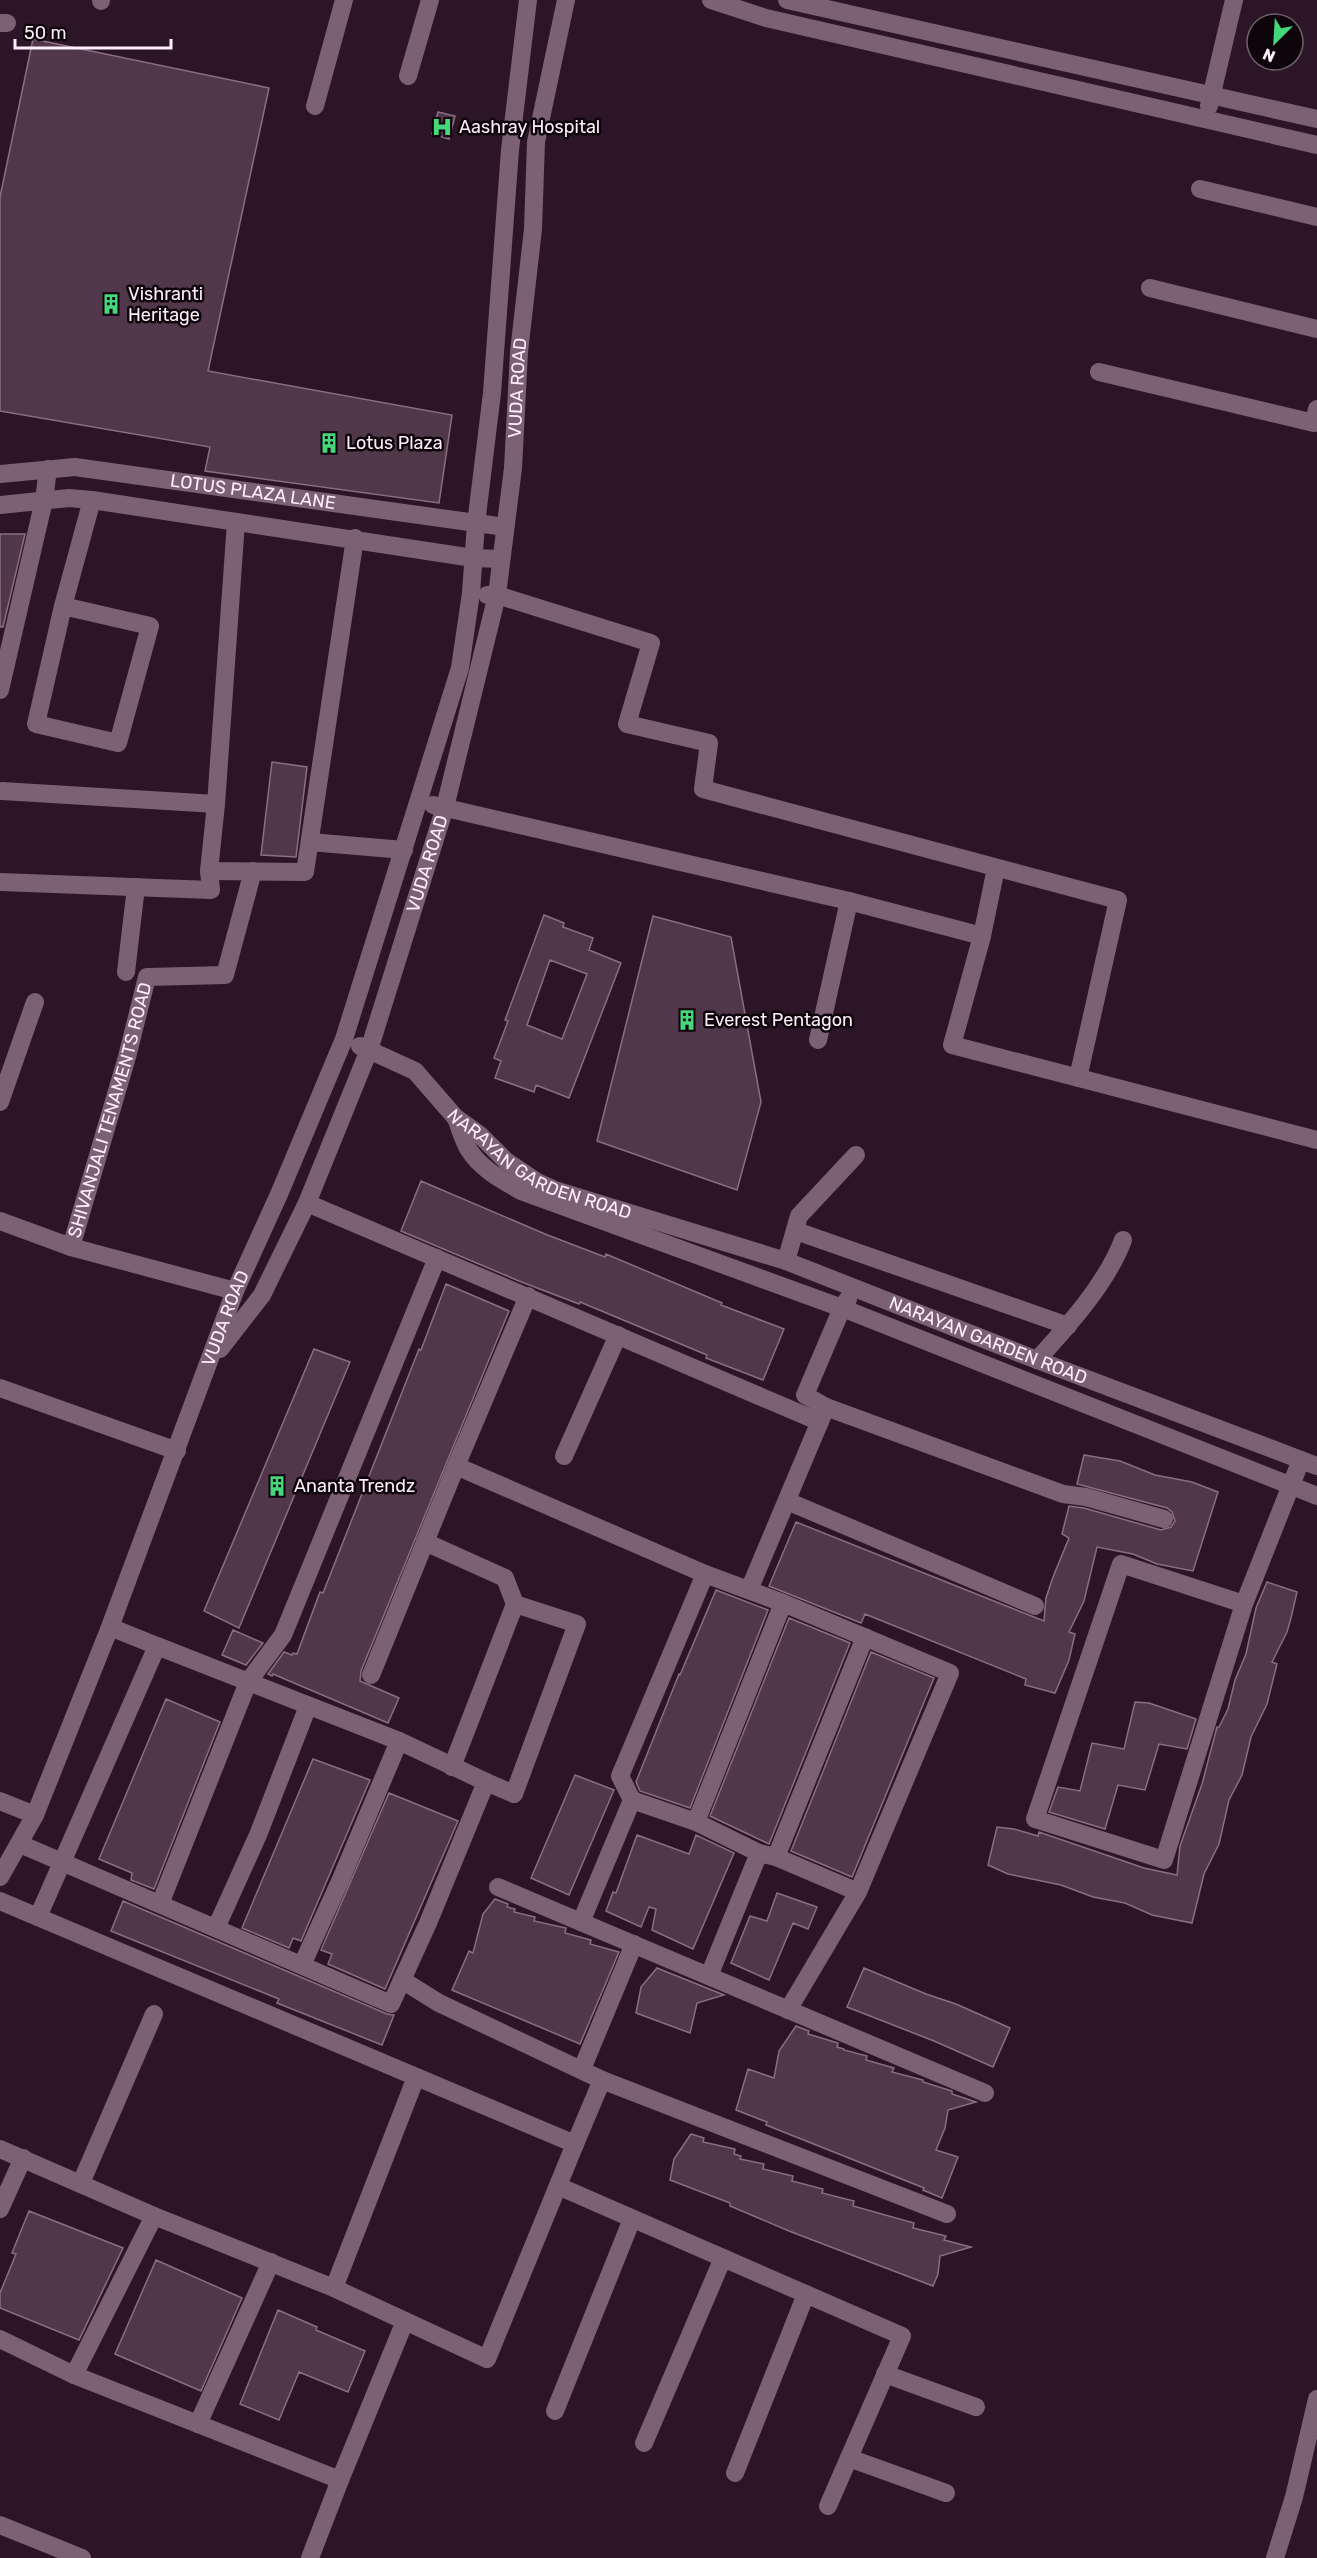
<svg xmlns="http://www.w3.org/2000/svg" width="1317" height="2558" viewBox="0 0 1317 2558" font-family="Rubik,sans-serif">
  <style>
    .building { fill: #50374a; stroke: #8b6e83; stroke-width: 1.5; fill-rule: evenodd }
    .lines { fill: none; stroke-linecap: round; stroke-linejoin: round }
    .minor { stroke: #7c6175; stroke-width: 18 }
    .labels { text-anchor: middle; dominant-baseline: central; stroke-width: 5; stroke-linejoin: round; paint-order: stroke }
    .poi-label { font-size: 18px; fill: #feeefa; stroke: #0e050c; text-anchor: start }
    .street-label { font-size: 18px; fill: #feeefa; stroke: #0e050c }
  </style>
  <rect width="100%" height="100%" fill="#2c1527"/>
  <path class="building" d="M 33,39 L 269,88 L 208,371 L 452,415 L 439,503 L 205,471 L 210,447 L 0,411 L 0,197 Z
    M 438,112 L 455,116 L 449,139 L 432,134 Z
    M 0,534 L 25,534 L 3,627 L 0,627 Z
    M 272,762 L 307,767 L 296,857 L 261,855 Z
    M 544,915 L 564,923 L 563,927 L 593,938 L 589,950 L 621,963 L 569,1098 L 536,1085 L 534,1092 L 495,1078 L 501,1061 L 494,1058 L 508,1021 L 505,1020 ZM 550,960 L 587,974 L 562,1039 L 527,1025 Z
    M 653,916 L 731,937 L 761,1102 L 737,1190 L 597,1141 Z
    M 421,1181 L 545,1234 L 605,1257 L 606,1254 L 722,1303 L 721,1305 L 784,1329 L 763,1380 L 706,1358 L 707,1355 L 580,1302 L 579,1304 L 519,1281 L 401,1231 Z
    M 446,1284 L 509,1311 L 361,1671 L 360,1681 L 399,1698 L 388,1723 L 273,1674 L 272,1676 L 268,1674 L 284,1652 L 292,1655 L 293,1653 L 297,1654 L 320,1592 L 323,1593 L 419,1349 L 421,1350 Z
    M 314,1349 L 350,1362 L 239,1628 L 204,1611 Z
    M 1084,1455 L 1120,1461 L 1155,1475 L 1192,1482 L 1218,1492 L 1193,1571 L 1157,1564 L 1133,1554 L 1097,1547 L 1084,1601 L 1069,1632 L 1075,1634 L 1069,1660 L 1055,1693 L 1025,1685 L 1026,1679 L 865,1614 L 861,1623 L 769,1586 L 796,1522 L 1044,1621 L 1046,1598 L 1053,1577 L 1069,1538 L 1062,1534 L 1069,1506 L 1084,1508 L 1161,1530 L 1171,1527 L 1175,1521 L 1172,1512 L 1167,1508 L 1077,1484 Z
    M 1267,1582 L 1297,1592 L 1291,1618 L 1287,1632 L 1272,1662 L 1277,1664 L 1267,1704 L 1251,1737 L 1242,1775 L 1229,1800 L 1219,1844 L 1204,1874 L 1192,1923 L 1152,1915 L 1125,1903 L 1093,1897 L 1061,1885 L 1008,1874 L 988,1865 L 997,1827 L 1014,1829 L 1038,1836 L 1039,1832 L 1144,1868 L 1177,1875 L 1180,1846 L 1202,1784 L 1217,1727 L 1219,1727 L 1228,1709 L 1235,1680 L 1246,1654 L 1256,1608 Z
    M 716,1590 L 768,1610 L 690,1808 L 640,1791 L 636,1782 L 679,1674 L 680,1675 Z
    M 789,1618 L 850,1643 L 769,1844 L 710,1816 Z
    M 233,1630 L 263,1643 L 246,1665 L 222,1655 Z
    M 871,1652 L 934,1678 L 852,1877 L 791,1851 Z
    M 166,1699 L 220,1722 L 154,1889 L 131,1880 L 132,1873 L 99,1859 Z
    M 1135,1702 L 1149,1703 L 1196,1719 L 1187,1749 L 1159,1744 L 1145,1790 L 1118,1785 L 1105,1829 L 1049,1812 L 1058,1787 L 1080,1791 L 1092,1743 L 1124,1749 Z
    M 313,1759 L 370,1780 L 301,1941 L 293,1938 L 289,1948 L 242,1928 Z
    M 575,1775 L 614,1790 L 569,1895 L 531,1878 Z
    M 389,1793 L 458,1821 L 385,1989 L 328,1964 L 332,1954 L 321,1950 Z
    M 637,1835 L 689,1854 L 696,1835 L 734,1853 L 693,1949 L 652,1930 L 656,1909 L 649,1907 L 641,1927 L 606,1911 L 613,1892 L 616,1893 Z
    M 777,1893 L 817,1907 L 808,1929 L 793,1923 L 769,1980 L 731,1963 L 750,1916 L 767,1921 Z
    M 495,1899 L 508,1904 L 507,1907 L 515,1909 L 514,1912 L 535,1917 L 534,1921 L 566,1928 L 565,1933 L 591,1940 L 590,1944 L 619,1952 L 580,2044 L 452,1990 L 469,1951 L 473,1953 L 483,1914 Z
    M 123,1901 L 387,2014 L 394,2015 L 382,2045 L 277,2003 L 279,1999 L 111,1931 Z
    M 657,1968 L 724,1995 L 697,2003 L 690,2033 L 636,2013 L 641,1987 Z
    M 864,1968 L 926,1994 L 956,2004 L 1010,2028 L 993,2067 L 934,2041 L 847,2007 Z
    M 796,2026 L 809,2031 L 808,2034 L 838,2043 L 837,2047 L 844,2049 L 844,2050 L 867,2056 L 866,2060 L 894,2068 L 892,2072 L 923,2080 L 923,2082 L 952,2091 L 952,2094 L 976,2102 L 948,2110 L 945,2128 L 936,2150 L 958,2157 L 942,2198 L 923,2190 L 924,2188 L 766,2125 L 767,2122 L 736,2110 L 748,2069 L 774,2078 L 779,2051 Z
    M 691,2134 L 704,2138 L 703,2142 L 735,2149 L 734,2154 L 741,2156 L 740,2159 L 764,2164 L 763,2169 L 793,2176 L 792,2181 L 823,2189 L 822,2193 L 854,2201 L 853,2206 L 914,2223 L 913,2228 L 946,2236 L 944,2240 L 971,2247 L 940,2256 L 938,2274 L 933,2286 L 789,2231 L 730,2206 L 730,2203 L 670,2180 L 674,2159 Z
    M 29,2211 L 123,2248 L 79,2340 L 0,2308 L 0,2293 L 16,2254 L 12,2253 Z
    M 156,2260 L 242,2298 L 201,2391 L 115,2354 Z
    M 278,2310 L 317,2327 L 316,2330 L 365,2351 L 348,2392 L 299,2372 L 279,2420 L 240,2404 Z"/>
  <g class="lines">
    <g class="minor">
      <path d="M 711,0 L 766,18 L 1317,145"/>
      <path d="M 787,0 L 1317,119"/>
      <path d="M 101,1 L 101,0"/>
      <path d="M 0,23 L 7,23"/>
      <path d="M 408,76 L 430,0"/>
      <path d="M 315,106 L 344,0"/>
      <path d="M 1209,106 L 1234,0"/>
      <path d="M 1200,189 L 1317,217"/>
      <path d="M 1150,288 L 1317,329"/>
      <path d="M 1099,372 L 1314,423 L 1317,409"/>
      <path id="s1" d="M 0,474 L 75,467 L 505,527"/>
      <path d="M 0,505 L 69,498 L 92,500 L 473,558 L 501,559"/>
      <path d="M 236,522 L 216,804 L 209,871 L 305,872 L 355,538"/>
      <path d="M 487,595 L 497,595 L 651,643 L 627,724 L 709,743 L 703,789 L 1118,900 L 1078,1078"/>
      <path d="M 63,606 L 150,626 L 118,743 L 36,724 L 63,606 L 92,500"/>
      <path d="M 0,690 L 44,500 L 48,469"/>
      <path d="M 2,791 L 216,804"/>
      <path d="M 433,805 L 849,901 L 982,936 L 952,1045 L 1317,1140"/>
      <path d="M 310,842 L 404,850"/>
      <path d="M 0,882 L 211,890 L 209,871"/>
      <path d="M 982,936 L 996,868"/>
      <path d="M 126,972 L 136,887"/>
      <path d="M 818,1040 L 849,901"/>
      <path id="s2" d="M 360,1046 L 415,1071 L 455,1117 L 480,1135 L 506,1161 L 537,1182 L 555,1190 L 786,1261 L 1037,1360 L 1317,1466"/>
      <path d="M 0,1102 L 35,1002"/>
      <path d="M 456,1118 C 460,1128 463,1141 469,1150 C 481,1169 502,1180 521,1191 L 842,1308 L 1317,1496"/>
      <path d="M 307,1203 L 820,1422"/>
      <path id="s3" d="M 0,1221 L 71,1247 L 127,1057 L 147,977 L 225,975 L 253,871"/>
      <path d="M 796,1231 L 1068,1326"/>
      <path d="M 71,1247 L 235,1291"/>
      <path d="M 786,1261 L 799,1216 L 856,1155"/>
      <path id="s4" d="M 220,1349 L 262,1295 L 307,1203 L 369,1050 L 445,807 L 497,595 L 513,468 L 519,352 L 533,229 L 536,142 L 566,0"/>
      <path d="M 1037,1360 C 1068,1326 1107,1283 1123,1240"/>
      <path d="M 0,1388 L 177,1451"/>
      <path d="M 826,1407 L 1063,1494 L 1086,1497 L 1164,1519"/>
      <path d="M 564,1456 L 618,1335"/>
      <path d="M 456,1466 L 528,1296"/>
      <path d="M 787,1501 L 1035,1606"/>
      <path d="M 425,1542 L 505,1578 L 515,1604"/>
      <path d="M 705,1574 L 620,1776 L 632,1800 L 696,1822 L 759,1853"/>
      <path d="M 749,1590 L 826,1407 L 805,1395 L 842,1308 L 848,1299"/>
      <path d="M 1244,1604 L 1121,1564 L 1035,1819 L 1164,1860 L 1244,1604 L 1301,1460"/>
      <path d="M 110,1627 L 157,1646"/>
      <path d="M 371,1675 L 456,1466 L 705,1574 L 783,1603 L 950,1673 L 858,1892 L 776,1857 L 759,1853 L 709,1976"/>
      <path d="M 452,1767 L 515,1604 L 577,1624 L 514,1794 L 486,1782"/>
      <path d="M 0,1801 L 35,1815"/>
      <path d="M 696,1822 L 783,1603"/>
      <path d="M 20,1844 L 391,2004 L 428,1923 L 486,1782 L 399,1741"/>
      <path d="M 776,1857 L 865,1637"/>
      <path id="s5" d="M 0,1877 L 35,1815 L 110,1627 L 235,1291 L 280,1192 L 344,1039 L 460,668 L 471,593 L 476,524 L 492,393 L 510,150 L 528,0"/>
      <path d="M 498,1887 L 985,2093"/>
      <path d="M 0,1901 L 575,2144 L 602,2080 L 947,2214"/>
      <path d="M 160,1904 L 248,1682 L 283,1635 L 437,1258"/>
      <path d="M 38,1917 L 157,1646 L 399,1741 L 341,1879 L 302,1965"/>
      <path d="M 581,1922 L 632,1800"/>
      <path d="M 216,1928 L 258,1835 L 308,1706"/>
      <path d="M 402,1980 L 439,2003 L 602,2080"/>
      <path d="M 788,2010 L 858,1892"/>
      <path d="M 582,2069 L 634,1944"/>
      <path d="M 416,2077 L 334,2288 L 487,2359 L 575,2144"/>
      <path d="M 0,2149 L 154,2216 L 334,2288"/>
      <path d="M 81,2183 L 154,2014"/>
      <path d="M 558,2186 L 902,2336 L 828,2506"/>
      <path d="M 0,2209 L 23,2158"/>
      <path d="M 0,2339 L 74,2375 L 340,2480 L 405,2321"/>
      <path d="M 885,2374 L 976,2407"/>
      <path d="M 74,2375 L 154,2216"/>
      <path d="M 555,2411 L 632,2219"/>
      <path d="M 198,2424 L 271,2262"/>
      <path d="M 644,2443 L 723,2258"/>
      <path d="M 849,2458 L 946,2493"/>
      <path d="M 735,2473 L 806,2294"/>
      <path d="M 0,2525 L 82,2558"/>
      <path d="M 310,2558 L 340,2480"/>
      <path d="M 1275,2558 L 1294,2497 L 1317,2399"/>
    </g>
  </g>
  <defs>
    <g id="hospital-bare" transform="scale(1.62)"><path d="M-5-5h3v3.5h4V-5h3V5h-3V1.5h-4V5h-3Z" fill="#45d77a" stroke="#0e050c" stroke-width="2.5" paint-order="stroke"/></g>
    <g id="building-bare" transform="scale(1.62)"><path d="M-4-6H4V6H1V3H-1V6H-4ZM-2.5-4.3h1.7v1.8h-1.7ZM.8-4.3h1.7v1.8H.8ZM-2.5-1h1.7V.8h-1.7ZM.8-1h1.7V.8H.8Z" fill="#45d77a" stroke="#0e050c" stroke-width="2.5" paint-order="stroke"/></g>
  </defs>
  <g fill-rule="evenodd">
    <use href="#hospital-bare" x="442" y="127"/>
    <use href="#building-bare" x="111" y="304"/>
    <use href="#building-bare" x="329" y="443"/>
    <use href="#building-bare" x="687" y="1020"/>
    <use href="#building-bare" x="277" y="1486"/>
  </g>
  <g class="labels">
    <g class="poi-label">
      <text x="459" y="127">Aashray Hospital</text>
      <text x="128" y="294">Vishranti<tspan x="128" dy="21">Heritage</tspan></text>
      <text x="346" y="443">Lotus Plaza</text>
      <text x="704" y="1020">Everest Pentagon</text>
      <text x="294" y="1486">Ananta Trendz</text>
    </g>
    <g class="street-label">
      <text stroke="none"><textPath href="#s4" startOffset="1017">VUDA ROAD</textPath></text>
      <text stroke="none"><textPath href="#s1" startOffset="255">LOTUS PLAZA LANE</textPath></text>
      <text stroke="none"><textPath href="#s4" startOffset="531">VUDA ROAD</textPath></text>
      <text stroke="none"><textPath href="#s3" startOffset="218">SHIVANJALI TENAMENTS ROAD</textPath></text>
      <text stroke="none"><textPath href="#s2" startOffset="220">NARAYAN GARDEN ROAD</textPath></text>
      <text stroke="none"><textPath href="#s5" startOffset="603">VUDA ROAD</textPath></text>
      <text stroke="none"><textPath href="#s2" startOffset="705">NARAYAN GARDEN ROAD</textPath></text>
    </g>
  </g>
  <g transform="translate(1275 42) rotate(204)"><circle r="28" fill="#0e050c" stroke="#6e626b" stroke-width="1.5"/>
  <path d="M0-4.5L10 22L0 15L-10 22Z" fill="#45d77a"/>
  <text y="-9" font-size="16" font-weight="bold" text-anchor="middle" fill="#feeefa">N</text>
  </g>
  <path d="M15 39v9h156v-9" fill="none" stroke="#feeefa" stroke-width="3"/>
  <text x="24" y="39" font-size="18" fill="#feeefa" stroke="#0e050c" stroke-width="4.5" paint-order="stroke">50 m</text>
</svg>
